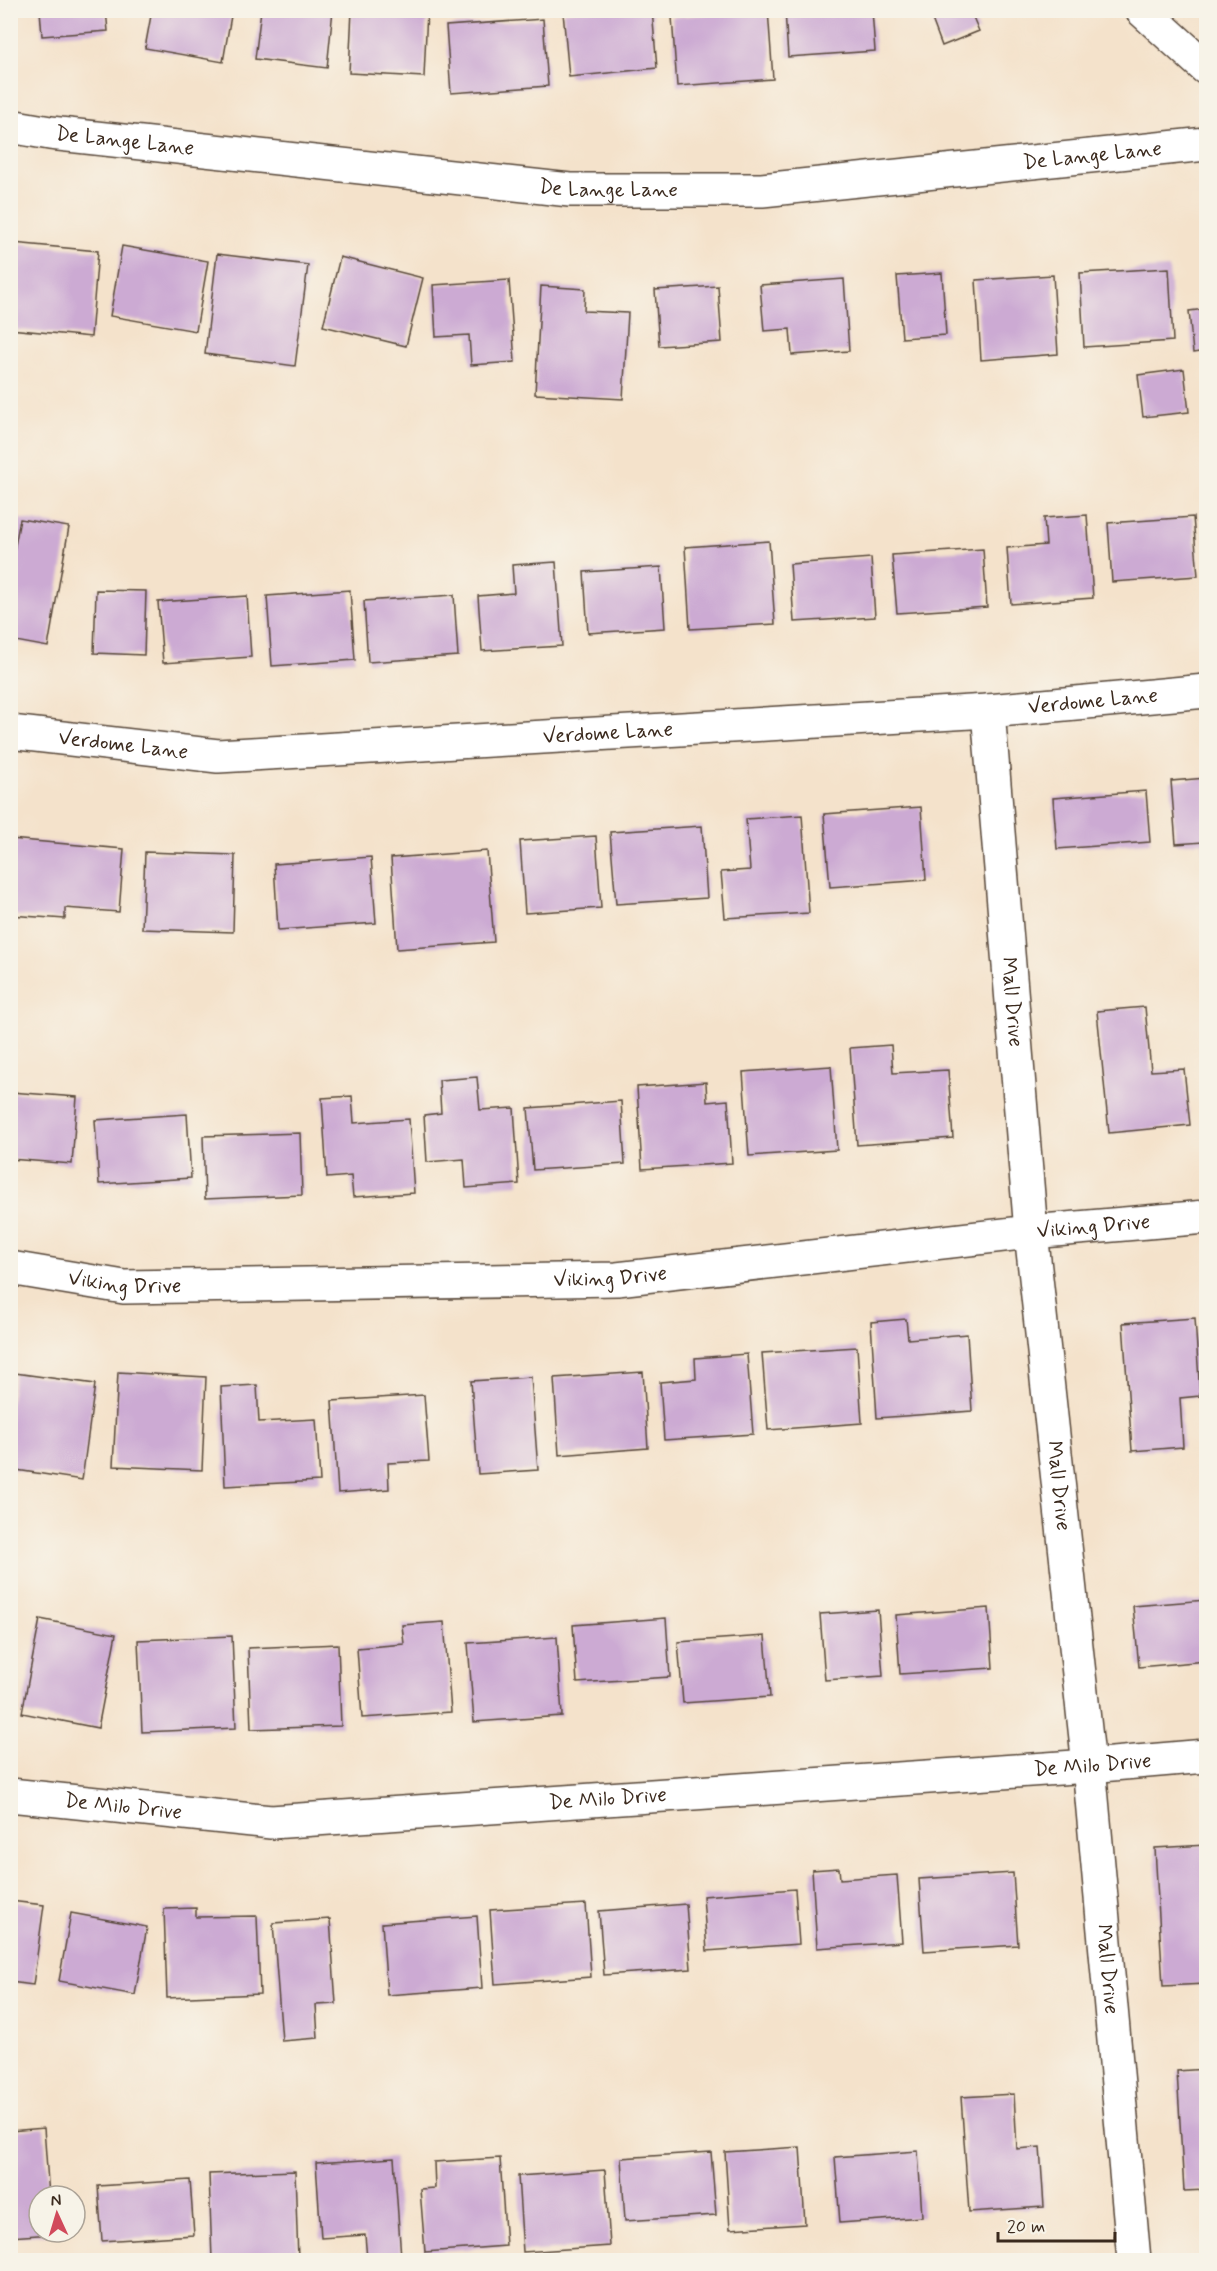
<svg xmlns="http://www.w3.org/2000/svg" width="1217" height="2271" viewBox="0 0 1217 2271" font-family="Mynerve,sans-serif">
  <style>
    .building { fill: #ccaad3 }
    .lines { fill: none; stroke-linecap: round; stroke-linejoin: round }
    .street-casing { stroke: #574638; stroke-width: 36 }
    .street { stroke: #fff; stroke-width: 33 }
    .labels { text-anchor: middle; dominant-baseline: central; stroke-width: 4.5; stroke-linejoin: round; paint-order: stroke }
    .street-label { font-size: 21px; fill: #3b2a1e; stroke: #f7f3e8 }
  </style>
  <rect width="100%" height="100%" fill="#f7f3e8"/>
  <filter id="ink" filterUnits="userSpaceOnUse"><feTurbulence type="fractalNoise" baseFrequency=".0167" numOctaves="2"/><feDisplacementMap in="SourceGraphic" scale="12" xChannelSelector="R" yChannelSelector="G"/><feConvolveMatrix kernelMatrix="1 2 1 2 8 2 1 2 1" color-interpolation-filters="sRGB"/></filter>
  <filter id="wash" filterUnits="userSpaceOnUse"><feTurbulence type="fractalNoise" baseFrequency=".008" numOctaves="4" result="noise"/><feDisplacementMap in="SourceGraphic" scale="24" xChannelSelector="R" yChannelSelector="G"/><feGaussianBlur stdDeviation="1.35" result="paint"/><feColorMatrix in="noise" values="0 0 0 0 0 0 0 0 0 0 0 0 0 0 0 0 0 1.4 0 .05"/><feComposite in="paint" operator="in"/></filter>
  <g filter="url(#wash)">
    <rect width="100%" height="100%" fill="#f4e2cb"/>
    <g id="blocks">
      <path class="building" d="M 40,10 L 106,10 L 108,31 L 42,36 Z
        M 152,10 L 232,10 L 223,62 L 145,48 Z
        M 261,10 L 333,10 L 327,68 L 255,59 Z
        M 352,10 L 427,10 L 424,77 L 349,73 Z
        M 581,10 L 652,10 L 657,68 L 569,77 L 563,12 Z
        M 764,10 L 768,10 L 773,79 L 677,86 L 672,17 Z
        M 785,10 L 872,10 L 875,51 L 788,57 Z
        M 940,10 L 970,10 L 979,31 L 942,46 L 930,14 Z
        M 543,19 L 548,86 L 451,93 L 446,26 Z
        M 13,243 L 98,251 L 91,337 L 10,329 L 10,273 Z
        M 122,246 L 208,261 L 196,331 L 110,316 Z
        M 217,254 L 308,265 L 295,366 L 205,354 Z
        M 340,257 L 423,278 L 406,346 L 323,326 Z
        M 1169,268 L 1173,341 L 1084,347 L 1080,273 Z
        M 942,273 L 946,335 L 902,338 L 897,276 Z
        M 1053,275 L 1058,354 L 981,360 L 976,280 Z
        M 844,279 L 849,351 L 792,355 L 790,329 L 764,331 L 760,285 Z
        M 509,280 L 515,362 L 471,365 L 469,335 L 436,337 L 433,285 Z
        M 541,286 L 585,289 L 584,311 L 628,313 L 623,399 L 535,394 Z
        M 718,286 L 722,342 L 659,346 L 655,290 Z
        M 1206,309 L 1206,351 L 1193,353 L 1189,311 Z
        M 1184,369 L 1189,412 L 1143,417 L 1138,375 Z
        M 1087,515 L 1093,598 L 1011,604 L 1007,548 L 1046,545 L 1044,518 Z
        M 1193,517 L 1198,576 L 1112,582 L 1108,523 Z
        M 20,519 L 69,527 L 48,647 L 10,640 L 10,572 Z
        M 769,541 L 775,624 L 690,629 L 685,547 Z
        M 983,549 L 987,607 L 897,613 L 892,555 Z
        M 871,558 L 875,617 L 794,622 L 790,564 Z
        M 556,562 L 562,646 L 482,651 L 478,596 L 514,593 L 512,565 Z
        M 661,567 L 665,628 L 588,633 L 584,572 Z
        M 96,590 L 146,591 L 144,655 L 94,653 Z
        M 350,590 L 355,660 L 272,666 L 267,596 Z
        M 454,595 L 458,656 L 368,662 L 364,601 Z
        M 247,596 L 251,657 L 163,663 L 158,602 Z
        M 1206,778 L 1206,872 L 1205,872 L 1203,842 L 1176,844 L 1171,781 Z
        M 1146,791 L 1150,842 L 1057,849 L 1053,798 Z
        M 921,807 L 926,880 L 830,887 L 824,814 Z
        M 802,815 L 809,913 L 725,918 L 721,872 L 750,870 L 746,819 Z
        M 702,826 L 707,898 L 616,904 L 610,832 Z
        M 596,836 L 601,908 L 525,913 L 520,841 Z
        M 10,839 L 124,849 L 119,912 L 65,908 L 65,919 L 10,915 Z
        M 487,851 L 494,942 L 397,949 L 391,858 Z
        M 145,852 L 235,855 L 233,932 L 142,929 Z
        M 371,857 L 376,923 L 278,930 L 274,864 Z
        M 1145,1007 L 1151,1071 L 1184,1069 L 1190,1125 L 1109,1133 L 1097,1011 Z
        M 891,1045 L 893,1073 L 948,1070 L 953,1138 L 857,1145 L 850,1048 Z
        M 1206,1060 L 1206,1082 L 1205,1082 L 1202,1061 Z
        M 831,1066 L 837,1150 L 749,1156 L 743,1072 Z
        M 477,1077 L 480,1110 L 514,1108 L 519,1184 L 466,1188 L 464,1159 L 427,1162 L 424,1115 L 441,1113 L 439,1080 Z
        M 706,1082 L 707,1102 L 728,1100 L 732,1163 L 642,1169 L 637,1087 Z
        M 10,1092 L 77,1097 L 72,1164 L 10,1159 Z
        M 352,1096 L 354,1123 L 409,1119 L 414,1193 L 353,1197 L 351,1176 L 327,1178 L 322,1098 Z
        M 621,1101 L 625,1164 L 533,1170 L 528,1108 Z
        M 187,1114 L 191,1178 L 99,1184 L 95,1120 Z
        M 300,1133 L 302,1195 L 205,1199 L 203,1136 Z
        M 1195,1318 L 1200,1396 L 1180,1398 L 1183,1447 L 1132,1451 L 1123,1323 Z
        M 906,1319 L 908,1339 L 967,1334 L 972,1411 L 877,1418 L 871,1322 Z
        M 857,1347 L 862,1423 L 768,1430 L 762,1353 Z
        M 747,1354 L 753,1434 L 664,1440 L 660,1382 L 696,1379 L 695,1358 Z
        M 118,1372 L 206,1377 L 202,1470 L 113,1466 Z
        M 643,1372 L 648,1448 L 559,1455 L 554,1378 Z
        M 15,1373 L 95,1384 L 82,1480 L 10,1469 L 10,1405 Z
        M 531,1377 L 538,1470 L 478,1474 L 471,1381 Z
        M 257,1385 L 259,1422 L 316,1419 L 320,1481 L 225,1486 L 221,1387 Z
        M 424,1395 L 429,1461 L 388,1463 L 389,1489 L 338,1493 L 332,1401 Z
        M 1206,1600 L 1206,1661 L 1139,1667 L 1133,1606 Z
        M 989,1608 L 993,1668 L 900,1674 L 896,1615 Z
        M 878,1610 L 883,1676 L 825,1680 L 820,1614 Z
        M 666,1618 L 670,1677 L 577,1683 L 573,1625 Z
        M 40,1619 L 116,1634 L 98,1728 L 22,1713 Z
        M 444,1622 L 451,1712 L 362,1718 L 357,1648 L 404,1644 L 402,1625 Z
        M 232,1636 L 236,1728 L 142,1732 L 138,1640 Z
        M 765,1636 L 770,1697 L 683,1703 L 678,1642 Z
        M 557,1637 L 562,1716 L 474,1722 L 468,1643 Z
        M 338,1644 L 341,1726 L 251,1729 L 248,1648 Z
        M 1206,1845 L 1206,1984 L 1163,1986 L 1155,1848 Z
        M 839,1868 L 840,1879 L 897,1875 L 902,1942 L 817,1948 L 812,1870 Z
        M 1013,1873 L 1018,1945 L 924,1951 L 919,1879 Z
        M 795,1889 L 799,1944 L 707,1951 L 703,1896 Z
        M 10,1901 L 44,1905 L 33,1985 L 10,1982 Z
        M 586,1904 L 591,1977 L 495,1984 L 490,1910 Z
        M 686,1904 L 691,1969 L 604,1975 L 599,1911 Z
        M 196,1908 L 196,1917 L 257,1916 L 260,1994 L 167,1998 L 164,1909 Z
        M 71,1913 L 147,1927 L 135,1995 L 59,1981 Z
        M 477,1916 L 482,1988 L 387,1995 L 382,1923 Z
        M 330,1919 L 336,2004 L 316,2005 L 318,2038 L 282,2041 L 273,1923 Z
        M 1206,2069 L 1206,2190 L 1184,2191 L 1177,2071 Z
        M 1014,2094 L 1017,2149 L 1040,2147 L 1044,2207 L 969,2212 L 961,2097 Z
        M 44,2128 L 49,2196 L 39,2196 L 39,2232 L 52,2232 L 52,2234 L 10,2237 L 10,2131 Z
        M 800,2147 L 805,2224 L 730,2229 L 725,2152 Z
        M 918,2151 L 922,2217 L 840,2223 L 835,2157 Z
        M 711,2152 L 716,2215 L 625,2221 L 621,2158 Z
        M 394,2158 L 401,2257 L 367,2259 L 365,2235 L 321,2238 L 316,2163 Z
        M 500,2158 L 506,2246 L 425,2252 L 420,2189 L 435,2188 L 434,2162 Z
        M 605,2170 L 610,2246 L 523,2252 L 518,2176 Z
        M 295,2171 L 298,2259 L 212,2260 L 209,2174 Z
        M 190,2180 L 194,2235 L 102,2241 L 98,2186 Z"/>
    </g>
  </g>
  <g filter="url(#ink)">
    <use href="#blocks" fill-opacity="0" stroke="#574638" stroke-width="1.5"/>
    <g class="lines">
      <g class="street-casing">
        <g id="street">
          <path d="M 1142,10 L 1206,68"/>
          <path id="s1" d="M 10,126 L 50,133 L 570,190 L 762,190 L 1206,144"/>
          <path id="s2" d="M 988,711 L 1031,1232 L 1089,1766 L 1134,2260"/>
          <path id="s3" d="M 10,732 L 218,756 L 988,711 L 1206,691"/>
          <path id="s4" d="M 10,1268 L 124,1287 L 617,1279 L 1031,1232 L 1206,1217"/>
          <path id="s5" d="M 10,1795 L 271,1822 L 1089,1766 L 1206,1756"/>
        </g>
      </g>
      <use href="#street" class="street"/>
    </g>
  </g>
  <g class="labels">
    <g class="street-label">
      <text stroke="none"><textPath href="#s1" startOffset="116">De Lange Lane</textPath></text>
      <text stroke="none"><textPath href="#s1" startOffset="1088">De Lange Lane</textPath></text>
      <text stroke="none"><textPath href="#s1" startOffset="602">De Lange Lane</textPath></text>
      <text stroke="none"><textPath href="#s3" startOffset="1086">Verdome Lane</textPath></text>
      <text stroke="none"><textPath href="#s3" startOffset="600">Verdome Lane</textPath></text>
      <text stroke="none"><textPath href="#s3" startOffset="114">Verdome Lane</textPath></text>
      <text stroke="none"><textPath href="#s2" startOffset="292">Mall Drive</textPath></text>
      <text stroke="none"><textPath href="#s4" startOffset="1088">Viking Drive</textPath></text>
      <text stroke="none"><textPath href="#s4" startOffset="602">Viking Drive</textPath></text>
      <text stroke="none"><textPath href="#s4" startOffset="116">Viking Drive</textPath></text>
      <text stroke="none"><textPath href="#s2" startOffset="778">Mall Drive</textPath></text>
      <text stroke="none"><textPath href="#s5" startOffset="1086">De Milo Drive</textPath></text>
      <text stroke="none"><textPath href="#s5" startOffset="600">De Milo Drive</textPath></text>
      <text stroke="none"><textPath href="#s5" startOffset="114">De Milo Drive</textPath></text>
      <text stroke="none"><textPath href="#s2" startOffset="1264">Mall Drive</textPath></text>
    </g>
  </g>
  <rect width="1217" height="2271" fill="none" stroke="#f7f3e8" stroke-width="36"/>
  <g transform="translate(57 2214) rotate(356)"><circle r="28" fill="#f7f3e8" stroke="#aca397" stroke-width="1.5"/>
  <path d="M0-4.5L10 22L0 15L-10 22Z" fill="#d1495b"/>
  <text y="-9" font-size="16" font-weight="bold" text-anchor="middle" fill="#3b2a1e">N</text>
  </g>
  <path d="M998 2232v9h117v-9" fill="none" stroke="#3b2a1e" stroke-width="3"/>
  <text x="1007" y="2232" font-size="18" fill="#3b2a1e" stroke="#f7f3e8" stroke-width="4.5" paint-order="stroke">20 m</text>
</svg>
